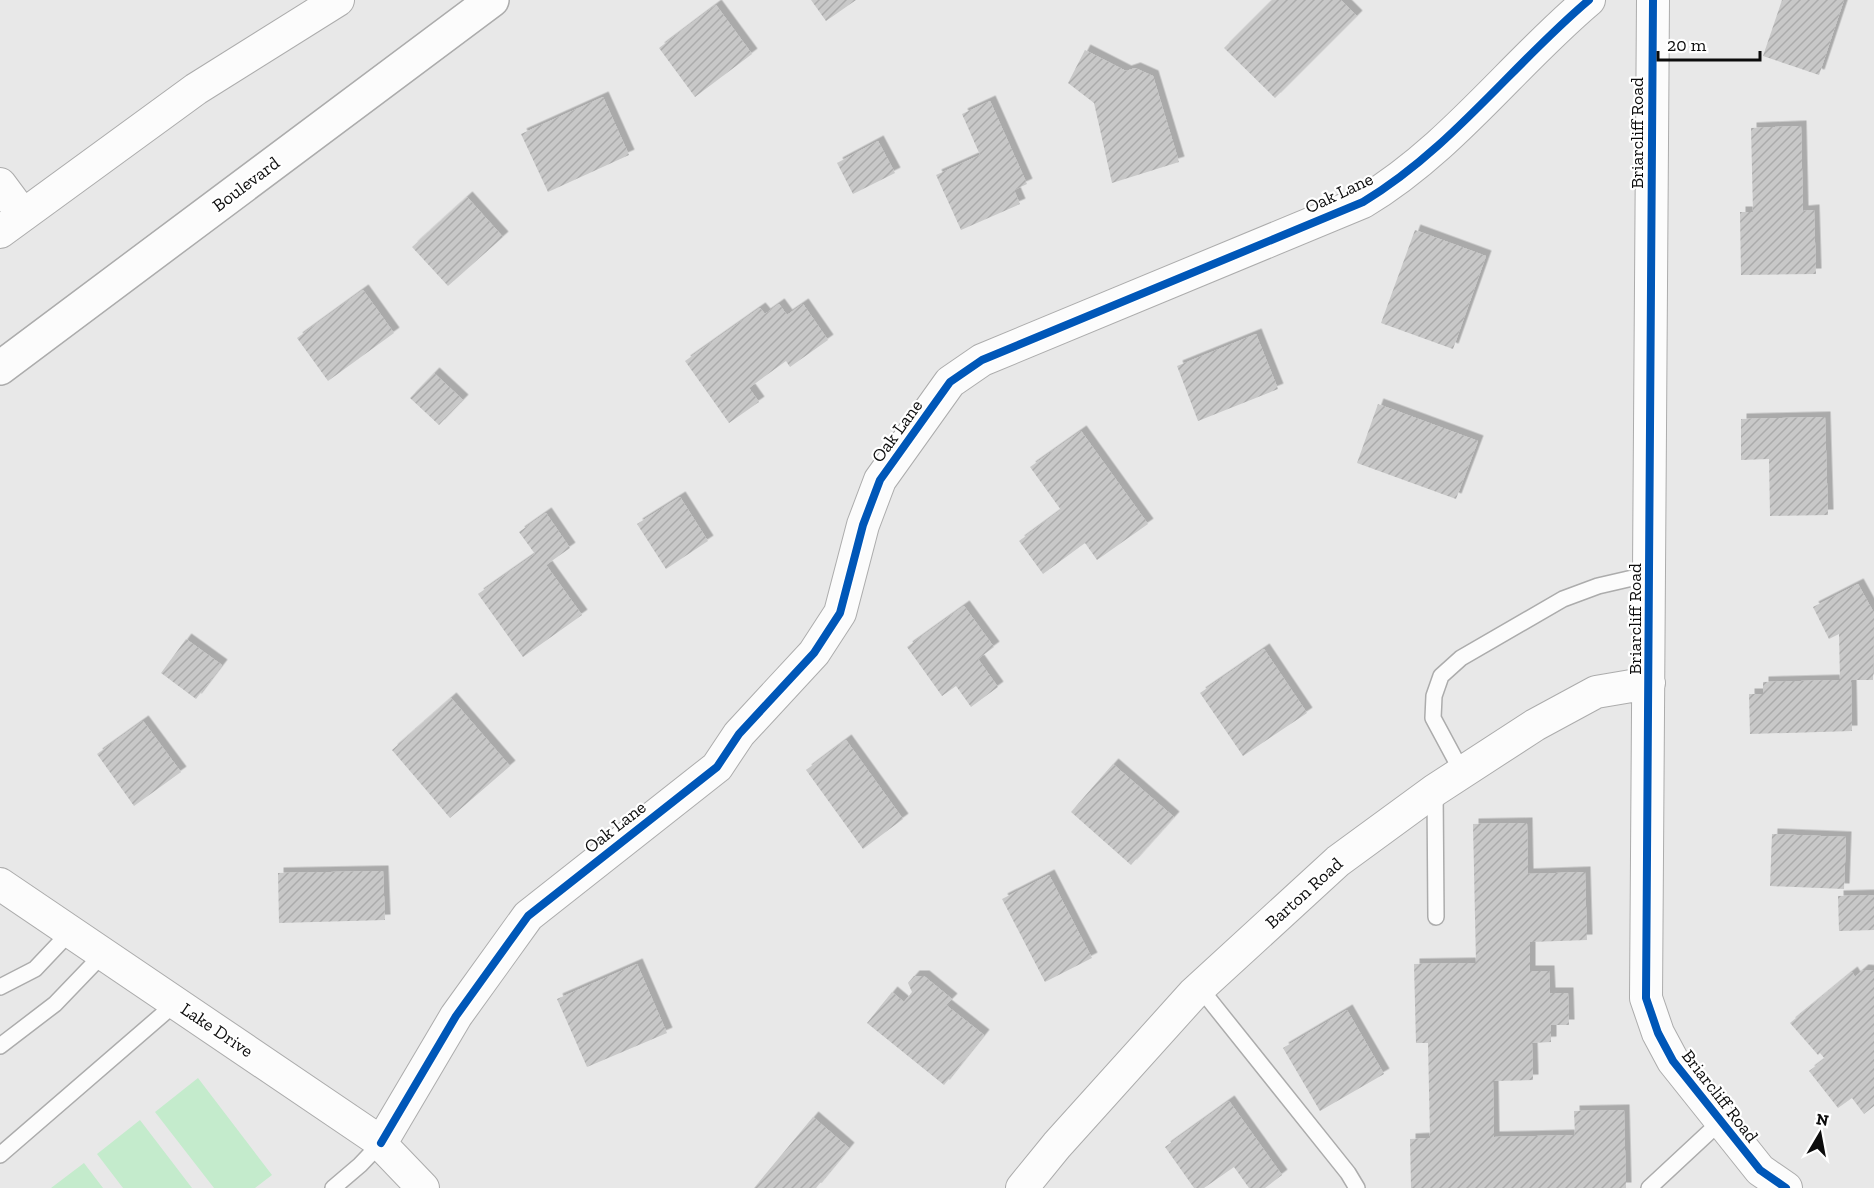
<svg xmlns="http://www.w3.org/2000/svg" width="1874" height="1188" viewBox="0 0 1874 1188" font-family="'Zilla Slab',serif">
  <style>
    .pitch { fill: #c4ebcc }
    .building { fill: url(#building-hatch); filter: url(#shadow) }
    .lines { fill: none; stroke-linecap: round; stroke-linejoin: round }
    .lane-casing { stroke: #acacac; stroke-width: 18 }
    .street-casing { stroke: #acacac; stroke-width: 34 }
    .secondary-casing { stroke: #acacac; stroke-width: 36 }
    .lane { stroke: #fcfcfc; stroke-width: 15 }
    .street { stroke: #fcfcfc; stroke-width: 32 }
    .secondary { stroke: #fcfcfc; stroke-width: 33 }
    .cycleway-casing { stroke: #fff; stroke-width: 11 }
    .cycleway { stroke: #0057b8; stroke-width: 8 }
    .labels { text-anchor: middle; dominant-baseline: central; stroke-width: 4.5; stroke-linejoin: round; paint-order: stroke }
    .street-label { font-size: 18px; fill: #0c0c0c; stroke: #fff }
  </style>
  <defs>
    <pattern id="building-hatch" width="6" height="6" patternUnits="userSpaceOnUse" patternTransform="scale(1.5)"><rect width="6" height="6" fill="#c8c8c8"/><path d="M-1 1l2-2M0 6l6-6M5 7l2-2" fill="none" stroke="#ababab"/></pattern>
    <filter id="shadow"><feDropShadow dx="5.5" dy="-5.5" stdDeviation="0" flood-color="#0004"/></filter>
  </defs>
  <rect width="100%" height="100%" fill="#e8e8e8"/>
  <path class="pitch" d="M 198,1078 L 272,1175 L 255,1188 L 214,1188 L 155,1112 Z
    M 140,1120 L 192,1188 L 123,1188 L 97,1154 Z
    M 84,1163 L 103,1188 L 51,1188 Z"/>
  <path class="building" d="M 811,0 L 856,0 L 826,21 Z
    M 1272,0 L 1341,0 L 1357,16 L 1275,98 L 1224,48 Z
    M 1782,0 L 1844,0 L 1819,75 L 1763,56 Z
    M 716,5 L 752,54 L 695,97 L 659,48 Z
    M 1085,50 L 1126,71 L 1135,68 L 1153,76 L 1179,162 L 1112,183 L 1094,103 L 1068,83 Z
    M 603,97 L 629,155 L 548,192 L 521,134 Z
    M 990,101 L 1027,184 L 1014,190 L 1020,204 L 961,230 L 936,175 L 980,155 L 962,114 Z
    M 1801,126 L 1803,211 L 1814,210 L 1816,274 L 1741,275 L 1740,212 L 1753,212 L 1751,128 Z
    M 878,141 L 895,173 L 853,194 L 837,163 Z
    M 467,197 L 503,237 L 448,286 L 412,247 Z
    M 1415,230 L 1486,256 L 1453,349 L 1381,323 Z
    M 363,290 L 394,333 L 328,381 L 297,338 Z
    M 779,304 L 787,315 L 803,304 L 828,340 L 790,367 L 786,361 L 749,388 L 759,402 L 729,423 L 685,361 L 760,308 L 765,314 Z
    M 1256,334 L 1278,389 L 1198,421 L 1177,366 Z
    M 434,373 L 463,400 L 439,425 L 410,398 Z
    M 1378,404 L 1478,441 L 1456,499 L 1357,463 Z
    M 1825,417 L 1828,515 L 1770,516 L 1769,459 L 1741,460 L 1741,419 Z
    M 1081,431 L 1148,524 L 1097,560 L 1085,543 L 1043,574 L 1019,541 L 1061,510 L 1030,467 Z
    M 680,497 L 708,541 L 666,569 L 637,524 Z
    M 546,513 L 570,548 L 546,565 L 582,615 L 523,657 L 478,594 L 535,554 L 519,532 Z
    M 1858,584 L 1874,613 L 1873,680 L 1851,680 L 1852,731 L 1750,734 L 1749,694 L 1763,694 L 1763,682 L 1840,680 L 1839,634 L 1829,639 L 1813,607 Z
    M 964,606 L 994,647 L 978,659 L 998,687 L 971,707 L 956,686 L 942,696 L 907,647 Z
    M 186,639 L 222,665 L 196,699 L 161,673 Z
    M 1264,649 L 1307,713 L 1243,756 L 1200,693 Z
    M 451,698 L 510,766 L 450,818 L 392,750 Z
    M 143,721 L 181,772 L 134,806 L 97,754 Z
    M 846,740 L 903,819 L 863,849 L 806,770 Z
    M 1113,764 L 1174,817 L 1131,865 L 1071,812 Z
    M 1527,823 L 1528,874 L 1585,872 L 1587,940 L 1530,942 L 1530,971 L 1549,971 L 1550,993 L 1568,993 L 1569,1025 L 1551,1025 L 1551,1042 L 1532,1043 L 1533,1080 L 1493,1081 L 1494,1137 L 1575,1135 L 1574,1111 L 1624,1110 L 1626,1188 L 1411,1188 L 1410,1139 L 1430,1138 L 1428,1043 L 1416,1043 L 1414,964 L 1476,963 L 1473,824 Z
    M 1772,834 L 1846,837 L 1844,889 L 1770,886 Z
    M 383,871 L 385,920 L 279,923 L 278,873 Z
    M 1049,875 L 1092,958 L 1045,982 L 1002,899 Z
    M 1874,895 L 1874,930 L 1839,931 L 1838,896 Z
    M 637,964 L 667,1033 L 587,1067 L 557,999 Z
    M 1863,970 L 1874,971 L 1874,1106 L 1864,1114 L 1852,1098 L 1838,1108 L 1809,1071 L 1825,1059 L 1820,1053 L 1818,1055 L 1790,1023 L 1852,972 L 1855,977 Z
    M 914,976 L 924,976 L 952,999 L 946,1005 L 984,1035 L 944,1085 L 867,1023 L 892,992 L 904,1002 L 912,992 L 908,983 Z
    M 1347,1010 L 1384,1074 L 1320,1111 L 1283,1048 Z
    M 1229,1101 L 1282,1175 L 1265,1188 L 1249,1188 L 1234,1167 L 1204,1188 L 1194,1188 L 1165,1147 Z
    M 813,1117 L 849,1148 L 816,1188 L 754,1188 Z"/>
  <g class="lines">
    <g class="lane-casing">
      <path id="lane" d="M 1462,772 L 1433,718 L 1434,696 L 1441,676 L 1461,658 L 1563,599 L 1598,586 L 1650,574
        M 1435,790 L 1436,917
        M 0,987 L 35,969 L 71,931
        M 1200,988 L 1348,1173 L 1357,1188
        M 0,1046 L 55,1004 L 104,953
        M 0,1155 L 177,1002
        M 333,1188 L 360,1165 L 381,1143
        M 1649,1188 L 1720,1122"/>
    </g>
    <g class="street-casing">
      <path id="street" d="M 1653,0 L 1646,998 L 1658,1033 L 1673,1061 L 1760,1170 L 1786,1188
        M 0,184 L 23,215
        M 0,232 L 196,89 L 338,0
        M 0,884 L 375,1138 L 423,1188
        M 381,1143 L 456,1016 L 528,916 L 717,767 L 739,734 L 814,653 L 840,613 L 863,525 L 880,480 L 950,382 L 982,360 L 1363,202 C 1450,150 1512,65 1589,0
        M 1022,1188 L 1057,1145 L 1194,993 L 1338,861 L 1435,790 L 1535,725 L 1596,692 L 1649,683"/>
    </g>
    <g class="secondary-casing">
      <path id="secondary" d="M 0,368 L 492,0"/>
    </g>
    <use href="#lane" class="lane"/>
    <use href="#street" class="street"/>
    <use href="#secondary" class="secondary"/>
    <g class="cycleway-casing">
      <path id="cycleway" d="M 1653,0 L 1646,998 L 1658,1033 L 1673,1061 L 1760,1170 L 1786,1188
        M 381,1143 L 456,1016 L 528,916 L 717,767 L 739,734 L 814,653 L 840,613 L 863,525 L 880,480 L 950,382 L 982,360 L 1363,202 C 1450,150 1512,65 1589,0"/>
    </g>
    <use href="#cycleway" class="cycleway"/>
  </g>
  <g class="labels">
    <g class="street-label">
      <text transform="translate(1637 133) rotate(-90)">Briarcliff Road</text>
      <text transform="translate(246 184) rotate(-37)">Boulevard</text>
      <text transform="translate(1339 193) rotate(-25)">Oak Lane</text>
      <text transform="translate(897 431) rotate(-54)">Oak Lane</text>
      <text transform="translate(1635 619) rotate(-90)">Briarcliff Road</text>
      <text transform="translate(615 827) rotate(-38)">Oak Lane</text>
      <text transform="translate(1304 893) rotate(-42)">Barton Road</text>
      <text transform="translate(217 1030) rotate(34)">Lake Drive</text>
      <text transform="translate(1720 1096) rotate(52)">Briarcliff Road</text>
    </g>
  </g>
  <g transform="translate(1820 1134) rotate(10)" stroke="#ffffff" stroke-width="4.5" paint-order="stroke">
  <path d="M0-4.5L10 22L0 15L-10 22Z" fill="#0c0c0c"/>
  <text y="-9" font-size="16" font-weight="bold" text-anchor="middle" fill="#0c0c0c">N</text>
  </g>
  <path d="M1658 51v9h102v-9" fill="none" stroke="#0c0c0c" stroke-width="3"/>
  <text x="1667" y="51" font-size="18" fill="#0c0c0c" stroke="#ffffff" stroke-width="4.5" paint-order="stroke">20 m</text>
</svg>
